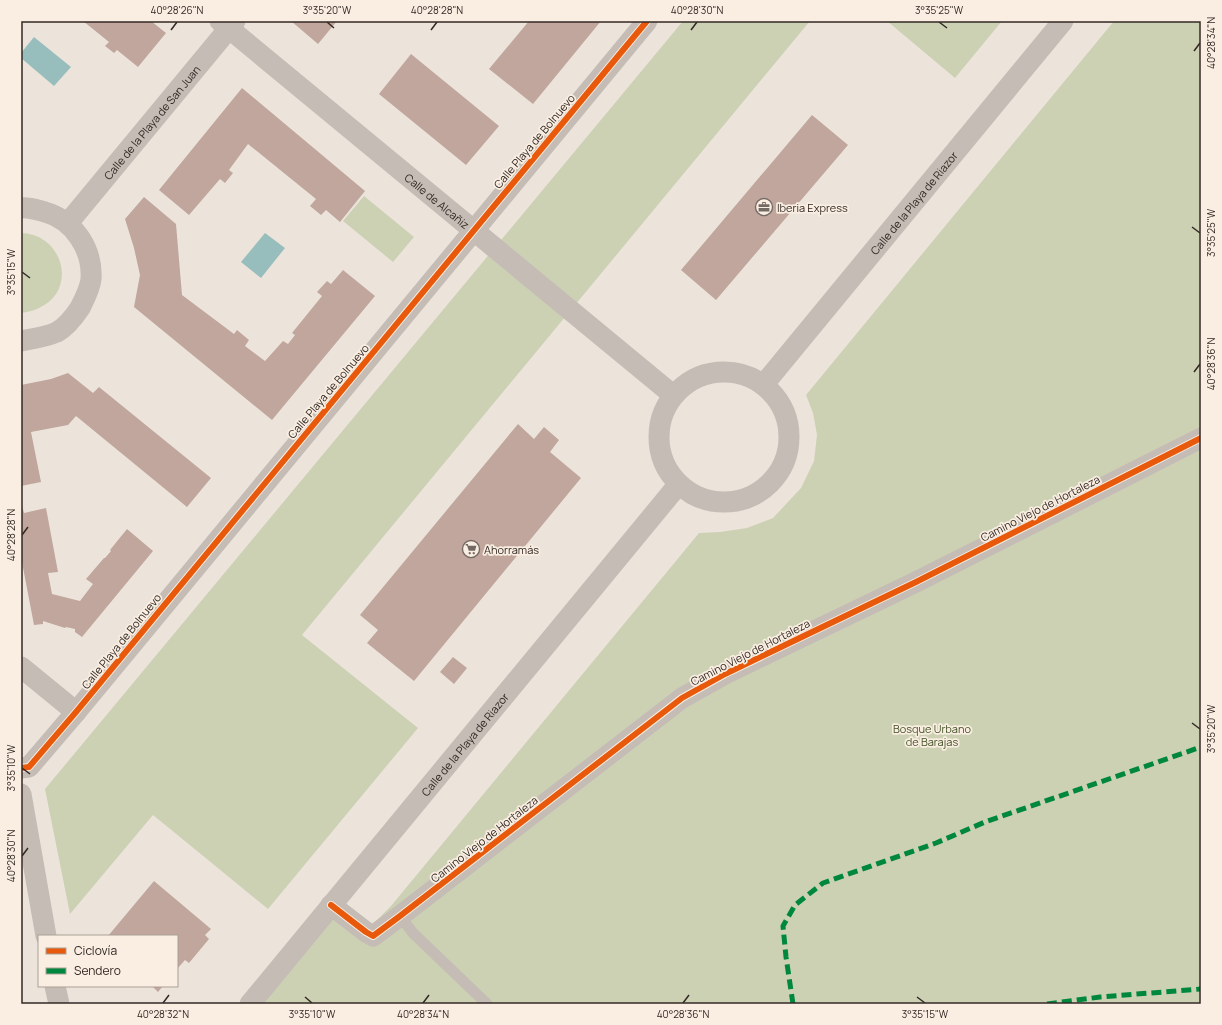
<svg xmlns="http://www.w3.org/2000/svg" width="1222" height="1025" viewBox="0 0 1222 1025" font-family="Manrope,sans-serif">
  <style>
    .green { fill: #cdd1b4 }
    .water { fill: #97bebd }
    .building { fill: #c0a69c }
    .lines { fill: none; stroke-linecap: round; stroke-linejoin: round }
    .lane { stroke: #c4bcb5; stroke-width: 11 }
    .street { stroke: #c4bcb5; stroke-width: 21 }
    .quiet { stroke: #00873e; stroke-width: 5; stroke-dasharray: 10 5; stroke-linecap: butt }
    .cycleway-casing { stroke: #f9eee1; stroke-width: 8 }
    .cycleway { stroke: #e8590c; stroke-width: 6 }
    .ticks { fill: none; stroke: #332924; stroke-width: 1.5 }
    .labels { text-anchor: middle; dominant-baseline: central; stroke-width: 3.5; stroke-linejoin: round; paint-order: stroke }
    .street-label { font-size: 11px; fill: #332924; stroke: #f9eee1 }
    .poi-label { font-size: 11px; fill: #332924; stroke: #f9eee1; text-anchor: start }
    .park-label { font-size: 11px; fill: #435327; stroke: #f9eee1 }
    .neatline { fill: none; stroke: #332924; stroke-width: 1.5 }
    .ticks-label { font-size: 10px; text-anchor: middle; fill: #332924 }
  </style>
  <rect width="100%" height="100%" fill="#ece4db"/>
  <path class="green" d="M 683,21 L 810,21 L 302,635 L 418,728 L 268,909 L 153,815 L 70,914 L 45,789 Z
    M 887,21 L 1002,21 L 955,78 Z
    M 1114,21 L 1201,21 L 1201,1004 L 250,1004 L 331,905 L 366,931 L 391,906 L 699,533 L 720,532 L 747,528 L 773,518 L 801,488 L 814,461 L 817,435 L 813,413 L 806,395 Z
    M 364,196 L 414,237 L 393,262 L 343,221 Z
    M 21,233 C 64,234 78,291 39,308 C 33,311 27,312 21,313 Z"/>
  <path class="water" d="M 34,37 L 71,67 L 54,86 L 21,58 L 21,53 Z
    M 265,233 L 285,248 L 261,278 L 241,262 Z"/>
  <path class="building" d="M 83,21 L 151,21 L 166,33 L 138,67 L 117,50 L 114,53 L 105,46 L 109,42 Z
    M 291,21 L 337,21 L 318,44 Z
    M 529,21 L 601,21 L 533,104 L 489,69 Z
    M 411,54 L 499,126 L 466,165 L 379,94 Z
    M 242,88 L 365,191 L 340,222 L 326,210 L 321,215 L 310,206 L 316,199 L 248,144 L 229,170 L 233,173 L 225,183 L 220,179 L 189,215 L 159,190 Z
    M 812,115 L 848,145 L 716,300 L 681,270 Z
    M 144,197 L 176,224 L 182,295 L 234,334 L 237,330 L 249,340 L 245,346 L 265,361 L 283,341 L 288,344 L 295,335 L 292,333 L 322,296 L 317,292 L 327,281 L 331,284 L 343,270 L 375,296 L 272,420 L 134,307 L 140,275 L 134,248 L 125,219 Z
    M 68,373 L 93,393 L 99,387 L 211,478 L 187,507 L 76,416 L 68,425 L 31,432 L 41,482 L 21,486 L 21,385 L 51,379 Z
    M 518,424 L 534,439 L 544,427 L 559,440 L 550,452 L 581,478 L 414,681 L 367,643 L 378,630 L 360,615 Z
    M 21,502 L 24,513 L 46,508 L 58,572 L 48,573 L 52,594 L 80,601 L 93,584 L 86,579 L 104,558 L 105,558 L 111,551 L 110,550 L 127,529 L 153,551 L 82,637 L 75,632 L 75,629 L 66,627 L 65,628 L 43,621 L 43,624 L 34,625 L 21,557 Z
    M 453,657 L 467,668 L 454,684 L 440,672 Z
    M 154,881 L 211,929 L 205,935 L 209,939 L 189,963 L 185,960 L 177,969 L 177,936 L 108,936 Z
    M 152,986 L 163,986 L 158,992 Z"/>
  <g class="lines">
    <path class="lane" d="M 400,916 L 413,933 L 487,1004"/>
    <g class="street">
      <path id="s1" d="M 220,21 L 673,395"/>
      <path d="M 21,208 C 29,207 37,210 45,212 C 74,220 93,250 91,279 C 90,289 84,300 80,308 C 74,317 66,327 57,332 C 46,337 32,339 21,341"/>
      <path id="s2" d="M 68,223 L 235,21"/>
      <circle cx="724" cy="437" r="65"/>
      <path id="s3" d="M 764,384 L 1063,21"/>
      <path d="M 21,667 L 76,712"/>
      <path d="M 21,768 L 29,767 L 76,712 L 647,21"/>
      <path d="M 21,794 L 46,936"/>
      <path d="M 331,905 L 366,932 L 373,936 L 400,916 L 682,698 L 725,674 L 916,582 L 1201,438"/>
      <path d="M 55,986 L 59,1004"/>
      <path id="s4" d="M 250,1004 L 678,485"/>
    </g>
    <path class="quiet" d="M 793,1004 L 786,957 L 783,926 L 795,905 L 823,883 L 936,843 L 985,822 L 1201,747
      M 1047,1004 L 1100,997 L 1201,989"/>
    <g class="cycleway-casing">
      <path id="cycleway" d="M 21,768 L 29,767 L 76,712 L 647,21
        M 331,905 L 366,932 L 373,936 L 400,916 L 682,698 L 725,674 L 916,582 L 1201,438"/>
    </g>
    <use href="#cycleway" class="cycleway"/>
  </g>
  <path class="ticks" d="M 327,22 L 334,28M 939,22 L 947,28M 171,30 L 177,22M 431,30 L 437,22M 691,30 L 697,22M 1194,51 L 1200,43M 1192,227 L 1200,233M 22,272 L 30,278M 1194,372 L 1200,364M 22,535 L 28,527M 1192,723 L 1200,729M 22,768 L 30,774M 22,856 L 28,848M 305,997 L 312,1003M 917,997 L 925,1003M 163,1003 L 169,995M 423,1003 L 429,995M 683,1003 L 689,995"/>
  <defs>
    <g id="office-ring" transform="scale(0.9)"><circle r="9.5" fill="#f9eee1" stroke="#746a64" stroke-width="1.5"/><path d="M-6-3h4V-5.5h4V-3h4V5H-6ZM-1-4.5V-3h2v-1.5ZM-6 0V1H6V0Z" fill="#746a64"/></g>
    <g id="supermarket-ring" transform="scale(0.9)"><circle r="9.5" fill="#f9eee1" stroke="#746a64" stroke-width="1.5"/><path d="M-6-5.5h2.5l.6 2H6L4.5 2H-2.5L-4.4-4H-6ZM-1.5 3.2a1.3 1.3 0 1 0 .1 0ZM3 3.2a1.3 1.3 0 1 0 .1 0Z" fill="#746a64"/></g>
  </defs>
  <g fill-rule="evenodd">
    <use href="#office-ring" x="764" y="207"/>
    <use href="#supermarket-ring" x="471" y="549"/>
  </g>
  <g class="labels">
    <g class="street-label">
      <text stroke="none"><textPath href="#s2" startOffset="131">Calle de la Playa de San Juan</textPath></text>
      <text transform="translate(534 141) rotate(-50)">Calle Playa de Bolnuevo</text>
      <text stroke="none"><textPath href="#s1" startOffset="282">Calle de Alcañiz</textPath></text>
      <text stroke="none"><textPath href="#s3" startOffset="235">Calle de la Playa de Riazor</textPath></text>
      <text transform="translate(328 391) rotate(-50)">Calle Playa de Bolnuevo</text>
      <text transform="translate(1040 508) rotate(-27)">Camino Viejo de Hortaleza</text>
      <text transform="translate(121 641) rotate(-51)">Calle Playa de Bolnuevo</text>
      <text transform="translate(750 652) rotate(-27)">Camino Viejo de Hortaleza</text>
      <text stroke="none"><textPath href="#s4" startOffset="337">Calle de la Playa de Riazor</textPath></text>
      <text transform="translate(484 839) rotate(-38)">Camino Viejo de Hortaleza</text>
    </g>
    <g class="poi-label">
      <text x="777" y="207">Iberia Express</text>
      <text x="484" y="549">Ahorramás</text>
    </g>
    <g class="park-label">
      <text x="932" y="728">Bosque Urbano<tspan x="932" dy="13">de Barajas</tspan></text>
    </g>
  </g>
  <rect width="1222" height="1025" fill="none" stroke="#f9eee1" stroke-width="44"/>
  <rect x="38" y="935" width="140" height="52" fill="#f9eee1" stroke="#aa9f95"/>
  <rect x="46" y="948" width="20" height="6" fill="#e8590c" stroke="#aa9f95"/>
  <text x="74" y="955" font-size="12" fill="#332924">Ciclovía</text>
  <rect x="46" y="968" width="20" height="6" fill="#00873e" stroke="#aa9f95"/>
  <text x="74" y="975" font-size="12" fill="#332924">Sendero</text>
  <rect x="22" y="22" width="1178" height="981" class="neatline"/>
  <g class="ticks-label">
    <text x="177" y="14">40°28'26"N</text>
    <text x="327" y="14">3°35'20"W</text>
    <text x="437" y="14">40°28'28"N</text>
    <text x="697" y="14">40°28'30"N</text>
    <text x="939" y="14">3°35'25"W</text>
    <text transform="translate(1211 43) rotate(-90)" y="4">40°28'34"N</text>
    <text transform="translate(1211 233) rotate(-90)" y="4">3°35'25"W</text>
    <text transform="translate(11 272) rotate(-90)" y="4">3°35'15"W</text>
    <text transform="translate(1211 364) rotate(-90)" y="4">40°28'36"N</text>
    <text transform="translate(11 535) rotate(-90)" y="4">40°28'28"N</text>
    <text transform="translate(1211 729) rotate(-90)" y="4">3°35'20"W</text>
    <text transform="translate(11 768) rotate(-90)" y="4">3°35'10"W</text>
    <text transform="translate(11 856) rotate(-90)" y="4">40°28'30"N</text>
    <text x="163" y="1018">40°28'32"N</text>
    <text x="312" y="1018">3°35'10"W</text>
    <text x="423" y="1018">40°28'34"N</text>
    <text x="683" y="1018">40°28'36"N</text>
    <text x="925" y="1018">3°35'15"W</text>
  </g>
</svg>
